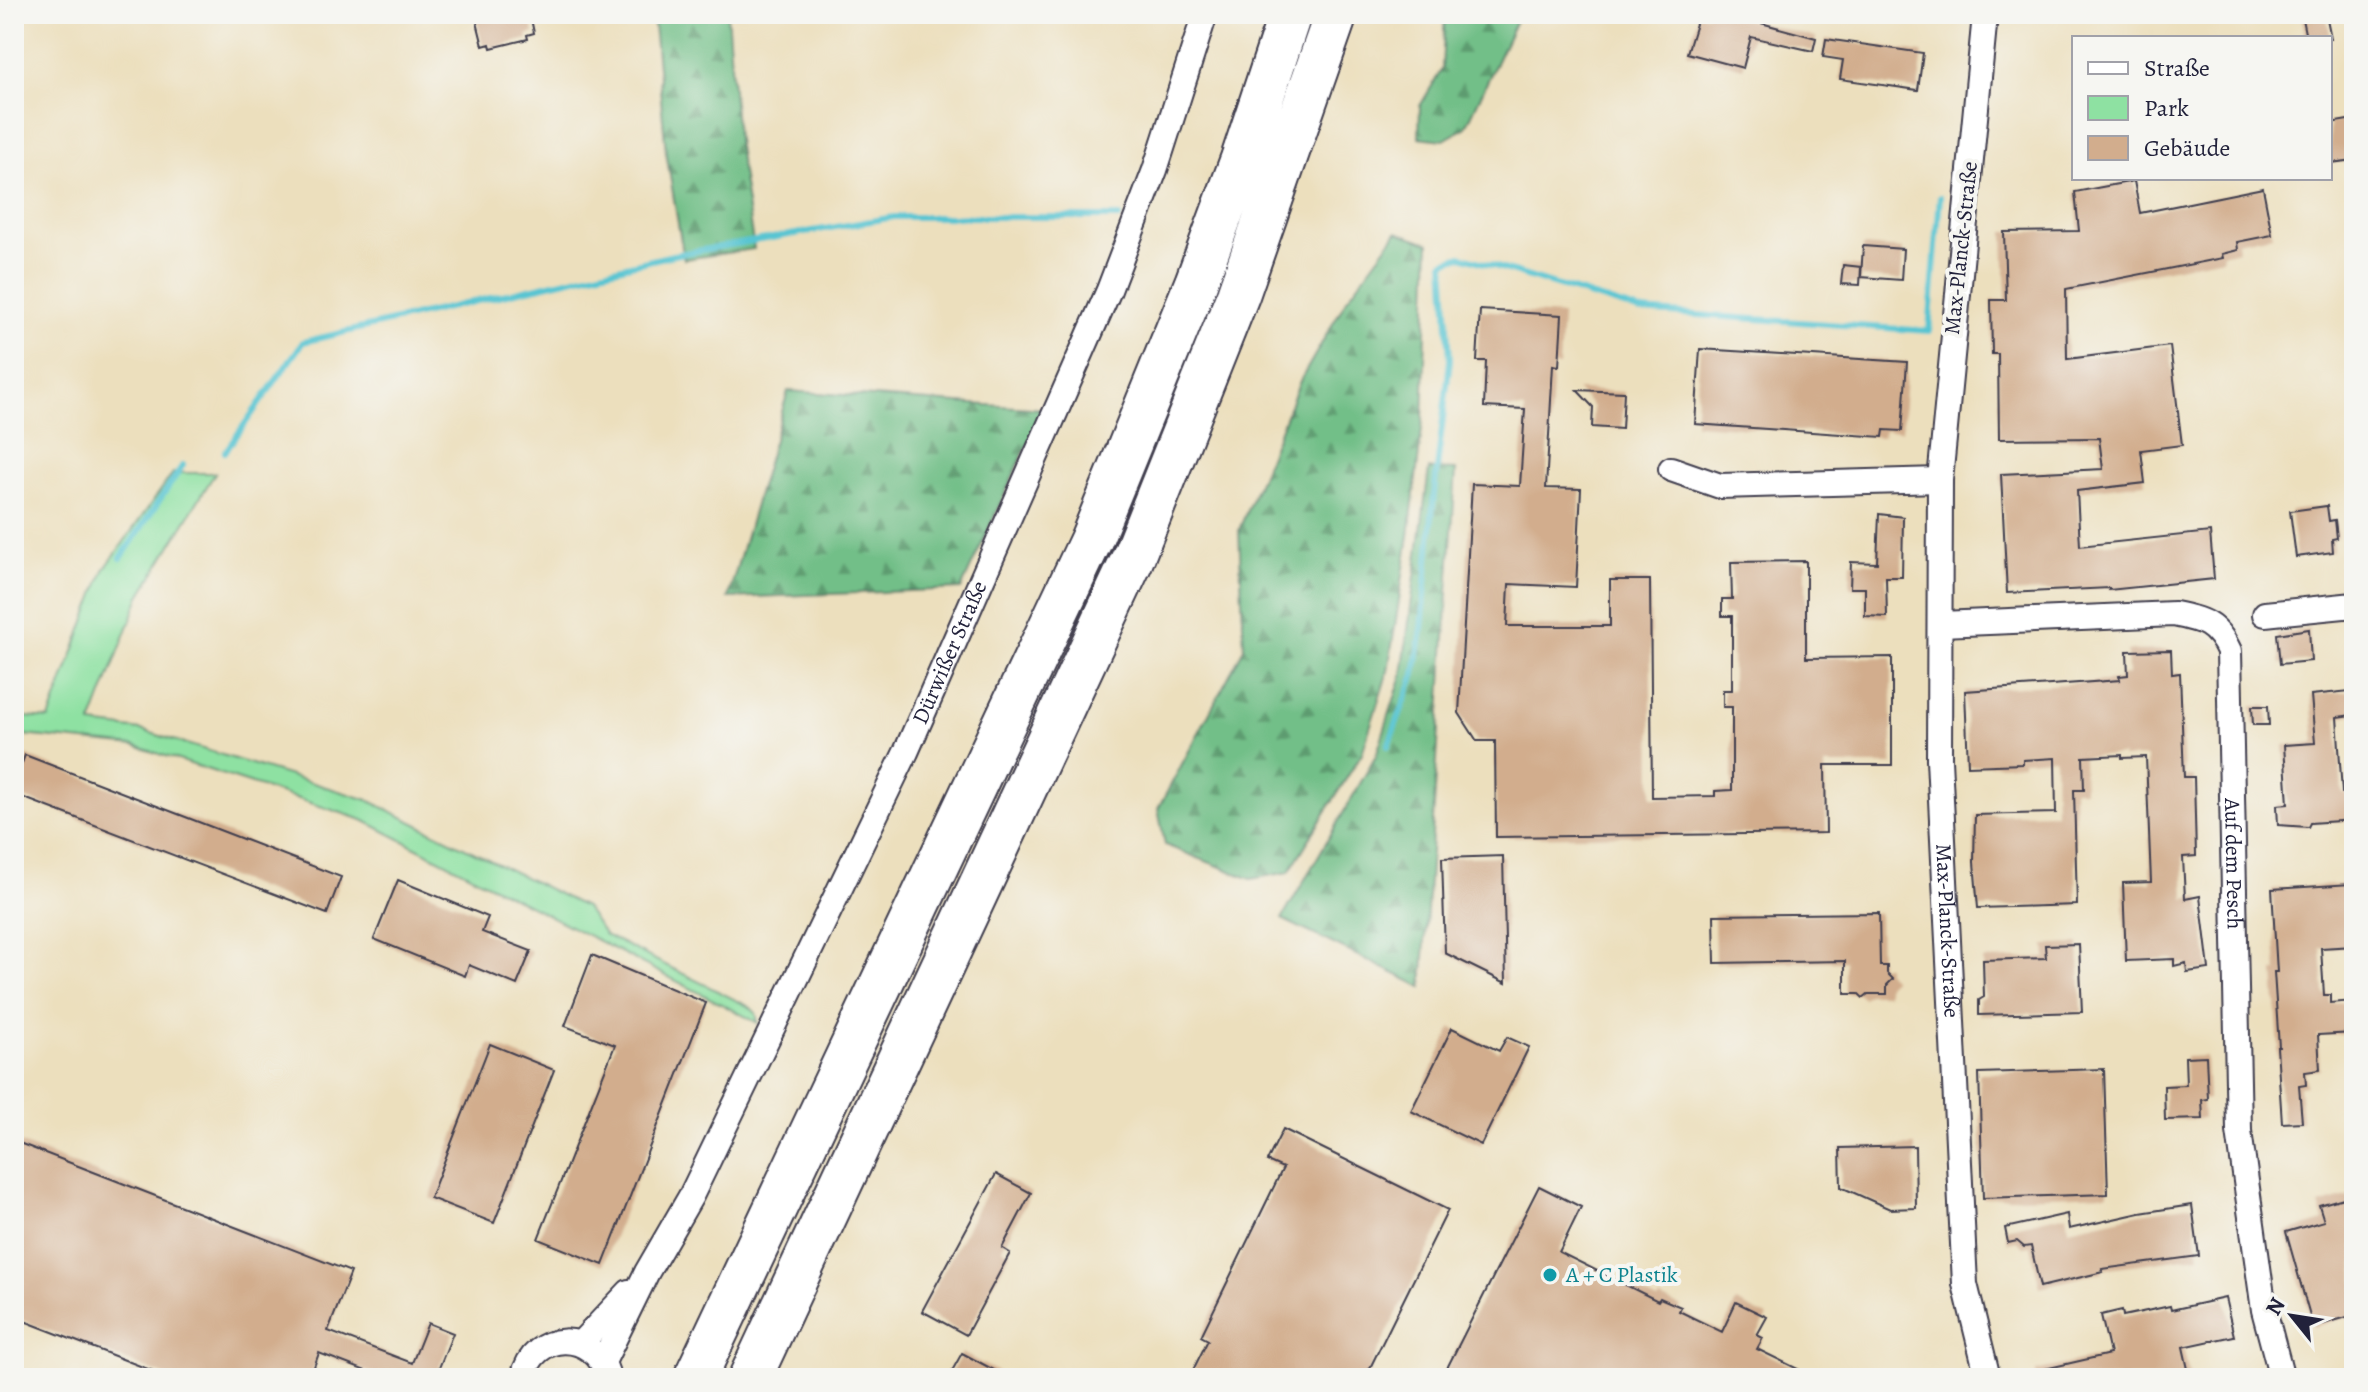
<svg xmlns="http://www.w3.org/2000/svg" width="2368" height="1392" viewBox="0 0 2368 1392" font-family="Alegreya,serif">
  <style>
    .green { fill: #8ee1a2; stroke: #58826e; stroke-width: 2 }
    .forest { fill: url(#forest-firs); stroke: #4a7062; stroke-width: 2 }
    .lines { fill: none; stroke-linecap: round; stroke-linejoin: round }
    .stream { stroke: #59c5d2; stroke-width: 6 }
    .building { fill: #d2ad8d }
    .street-casing { stroke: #403e4e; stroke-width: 28 }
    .highway-casing { stroke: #403e4e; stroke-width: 46 }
    .street { stroke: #fff; stroke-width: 24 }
    .highway { stroke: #fff; stroke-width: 42 }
    .culture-dot { fill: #0f9aa8; stroke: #f6f6f2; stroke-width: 3 }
    .labels { text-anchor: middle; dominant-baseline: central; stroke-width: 8; stroke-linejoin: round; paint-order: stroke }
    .street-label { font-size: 22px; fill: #22223b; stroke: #f6f6f2 }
    .culture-label { font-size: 22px; fill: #0d838f; stroke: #f6f6f2; text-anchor: start }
  </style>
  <defs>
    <pattern id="forest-firs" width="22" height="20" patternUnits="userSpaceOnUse" patternTransform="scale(2)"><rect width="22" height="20" fill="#72bf88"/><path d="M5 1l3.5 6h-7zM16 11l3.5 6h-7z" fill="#5d9b70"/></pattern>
  </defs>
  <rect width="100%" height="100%" fill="#f6f6f2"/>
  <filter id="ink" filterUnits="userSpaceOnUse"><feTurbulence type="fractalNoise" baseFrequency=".0125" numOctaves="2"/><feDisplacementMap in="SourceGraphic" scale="16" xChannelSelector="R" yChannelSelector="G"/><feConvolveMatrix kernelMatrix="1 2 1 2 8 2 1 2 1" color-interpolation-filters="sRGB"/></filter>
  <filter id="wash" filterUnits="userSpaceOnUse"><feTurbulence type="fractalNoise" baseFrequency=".006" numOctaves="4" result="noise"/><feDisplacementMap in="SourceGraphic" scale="32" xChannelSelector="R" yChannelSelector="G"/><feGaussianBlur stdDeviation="1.8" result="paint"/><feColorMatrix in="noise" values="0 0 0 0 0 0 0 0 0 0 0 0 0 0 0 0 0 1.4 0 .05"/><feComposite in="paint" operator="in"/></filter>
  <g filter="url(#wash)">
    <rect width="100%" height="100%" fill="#ecdfbd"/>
    <path class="green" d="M 173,473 L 215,473 L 140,596 L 91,724 L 141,730 L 368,800 L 585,907 L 605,935 L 750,1007 L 756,1013 L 758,1023 L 363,820 L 135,746 L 14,734 L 14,716 L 49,719 L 104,570 Z"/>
    <path class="forest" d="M 653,14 L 727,14 L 737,140 L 754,249 L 684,259 L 666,152 Z
      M 1445,14 L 1519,14 L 1466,127 L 1444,140 L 1419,137 L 1420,106 L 1442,69 Z
      M 1397,232 L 1429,243 L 1423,420 L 1409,536 L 1388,671 L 1362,753 L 1289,872 L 1251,879 L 1165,845 L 1158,809 L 1244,648 L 1239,530 L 1300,381 L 1347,299 Z
      M 788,391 L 1044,409 L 961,589 L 728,598 Z
      M 1429,469 L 1456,470 L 1422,987 L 1282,919 L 1376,756 L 1402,675 Z"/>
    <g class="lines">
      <path class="stream" d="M 225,452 L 303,342 L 673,255 L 894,217 L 1119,217
        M 121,558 L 183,465
        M 1388,746 L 1415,674 L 1422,629 L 1434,494 L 1450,360 L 1444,262 L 1461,256 L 1640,311 L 1929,331 L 1940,197"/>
    </g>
    <g id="blocks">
      <path class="building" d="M 475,14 L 530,14 L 534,33 L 527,35 L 528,39 L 491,48 L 490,44 L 483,46 Z
        M 1699,14 L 1728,14 L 1816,38 L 1813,51 L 1751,37 L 1743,68 L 1687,53 Z
        M 2301,14 L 2326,14 L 2331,38 L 2306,38 Z
        M 1826,39 L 1923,53 L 1918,90 L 1840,79 L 1843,60 L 1823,57 Z
        M 2354,119 L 2354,160 L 2330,163 L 2330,123 Z
        M 2134,181 L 2140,213 L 2263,188 L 2272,235 L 2237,242 L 2238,250 L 2222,254 L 2223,258 L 2066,289 L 2067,359 L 2170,346 L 2182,445 L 2141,450 L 2145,483 L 2077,491 L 2080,546 L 2210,532 L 2214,579 L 2109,590 L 2109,588 L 2007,593 L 2001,474 L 2103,469 L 2099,438 L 1999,439 L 1998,354 L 1992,354 L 1991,300 L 2006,300 L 2004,232 L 2079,231 L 2075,192 Z
        M 1863,246 L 1903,249 L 1901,280 L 1861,277 Z
        M 1843,265 L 1861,267 L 1860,285 L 1841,284 Z
        M 1480,310 L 1562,315 L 1559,366 L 1553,365 L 1546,488 L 1581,489 L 1576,587 L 1509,584 L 1507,626 L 1610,626 L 1610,580 L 1650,580 L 1652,797 L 1715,796 L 1715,791 L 1732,790 L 1732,707 L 1723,707 L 1723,690 L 1732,690 L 1732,616 L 1722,616 L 1722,599 L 1732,599 L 1731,562 L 1806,561 L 1806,658 L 1892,657 L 1892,765 L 1825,765 L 1826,833 L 1496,837 L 1495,741 L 1477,741 L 1459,713 L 1472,484 L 1520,486 L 1525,409 L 1484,407 L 1486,361 L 1477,361 Z
        M 1700,349 L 1907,362 L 1902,431 L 1884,430 L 1883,437 L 1695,424 Z
        M 1577,390 L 1624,392 L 1622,429 L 1592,427 L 1593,407 Z
        M 2327,506 L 2329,521 L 2335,520 L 2337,538 L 2332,539 L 2333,552 L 2296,557 L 2290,511 Z
        M 1879,514 L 1903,517 L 1902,577 L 1886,577 L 1887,617 L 1865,616 L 1865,588 L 1850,588 L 1851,562 L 1877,563 Z
        M 2309,629 L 2311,661 L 2280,664 L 2277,634 Z
        M 2171,650 L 2172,674 L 2180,673 L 2184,777 L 2194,777 L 2196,856 L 2183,857 L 2185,899 L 2200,896 L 2209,969 L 2187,972 L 2186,963 L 2174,966 L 2174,959 L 2126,961 L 2123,883 L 2151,882 L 2146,757 L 2122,758 L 2122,755 L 2083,757 L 2084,790 L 2074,790 L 2077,905 L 1978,908 L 1974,862 L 1975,815 L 2056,813 L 2055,758 L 2023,760 L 2023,764 L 1968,766 L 1965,691 L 2120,680 L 2119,676 L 2128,675 L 2127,651 Z
        M 2350,691 L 2352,715 L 2337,717 L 2342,793 L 2354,792 L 2354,820 L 2310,823 L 2308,827 L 2278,825 L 2277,805 L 2288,804 L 2284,745 L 2315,743 L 2311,695 Z
        M 2252,706 L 2268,706 L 2269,725 L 2253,725 Z
        M 25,755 L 341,877 L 327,914 L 14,794 L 14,785 Z
        M 1503,856 L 1506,983 L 1445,953 L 1442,858 Z
        M 398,880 L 488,917 L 482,932 L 531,951 L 517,985 L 469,965 L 465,976 L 374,939 Z
        M 2351,884 L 2354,946 L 2321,948 L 2324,995 L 2330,995 L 2330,1003 L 2354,1001 L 2354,1033 L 2318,1035 L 2320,1070 L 2305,1072 L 2306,1085 L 2299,1086 L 2302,1122 L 2282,1123 L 2277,1047 L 2279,1047 L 2274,972 L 2277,972 L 2272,889 Z
        M 1879,913 L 1880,966 L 1887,966 L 1887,973 L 1893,979 L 1887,985 L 1887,994 L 1868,994 L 1863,998 L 1859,994 L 1845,994 L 1845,961 L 1715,963 L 1714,915 Z
        M 2079,944 L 2082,1012 L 1979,1015 L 1979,1000 L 1984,997 L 1983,960 L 2046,958 L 2045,945 Z
        M 592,955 L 706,1003 L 603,1265 L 538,1239 L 615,1045 L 565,1026 Z
        M 1452,1028 L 1499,1051 L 1507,1037 L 1529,1047 L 1481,1145 L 1411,1111 Z
        M 490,1044 L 554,1070 L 494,1223 L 430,1198 Z
        M 2206,1056 L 2208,1099 L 2202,1100 L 2203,1119 L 2165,1120 L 2164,1086 L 2186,1085 L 2185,1057 Z
        M 2104,1069 L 2108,1194 L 1983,1198 L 1979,1073 Z
        M 1283,1129 L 1448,1210 L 1365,1378 L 1189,1378 L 1208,1340 L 1201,1336 L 1283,1168 L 1267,1161 Z
        M 14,1141 L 351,1272 L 328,1331 L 412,1363 L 428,1323 L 453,1333 L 437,1373 L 447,1378 L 384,1378 L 319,1353 L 310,1378 L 171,1378 L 14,1317 Z
        M 1915,1146 L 1916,1208 L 1890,1209 L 1841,1187 L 1840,1148 Z
        M 996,1174 L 1031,1193 L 1002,1248 L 1010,1253 L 966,1335 L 922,1311 Z
        M 1539,1186 L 1581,1207 L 1559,1252 L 1658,1301 L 1660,1298 L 1681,1307 L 1679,1311 L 1722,1332 L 1736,1302 L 1767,1317 L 1757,1335 L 1763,1338 L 1757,1349 L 1816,1378 L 1442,1378 Z
        M 2354,1195 L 2354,1315 L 2313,1327 L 2286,1232 L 2324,1221 L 2319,1205 Z
        M 2192,1205 L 2199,1256 L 2102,1269 L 2103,1272 L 2040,1287 L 2031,1246 L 2024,1247 L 2017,1241 L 2008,1243 L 2005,1228 L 2067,1214 L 2069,1229 L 2140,1213 Z
        M 2225,1298 L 2234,1336 L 2183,1347 L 2190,1378 L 2037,1378 L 2036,1371 L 2110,1354 L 2101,1315 L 2122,1310 L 2123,1316 L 2170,1306 L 2171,1310 Z
        M 962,1353 L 1009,1378 L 948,1378 Z"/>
    </g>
  </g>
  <g filter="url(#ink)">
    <use href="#blocks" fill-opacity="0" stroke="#403e4e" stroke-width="2"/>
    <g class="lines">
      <g class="street-casing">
        <g id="street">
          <path id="s1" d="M 1985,15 L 1940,480 L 1939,759 L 1965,1284 L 1988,1378"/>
          <path d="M 1671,469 L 1720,486 L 1940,480"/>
          <path d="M 2265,614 L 2354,605"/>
          <path id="s2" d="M 1941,624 L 2174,614 C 2203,620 2216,623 2229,651 L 2239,1131 L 2264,1310 L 2282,1378"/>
          <path d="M 581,1343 L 629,1292"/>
          <path id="s3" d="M 603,1362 L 647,1272 L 691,1196 L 906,752 L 1109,290 L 1155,170 L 1205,14"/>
          <path d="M 523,1378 C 533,1330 594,1329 608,1376"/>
        </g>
      </g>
      <g class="highway-casing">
        <path id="highway" d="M 695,1378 L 1091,540 L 1196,283 L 1242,159 L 1290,14
          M 750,1378 L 1132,560 L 1238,295 L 1336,14"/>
      </g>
      <use href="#street" class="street"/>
      <use href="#highway" class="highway"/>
    </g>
  </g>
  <circle class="culture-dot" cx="1550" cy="1275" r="8"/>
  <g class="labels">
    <g class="street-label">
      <text transform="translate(1961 248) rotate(-84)">Max-Planck-Straße</text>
      <text stroke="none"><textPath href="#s3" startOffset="790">Dürwißer Straße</textPath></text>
      <text stroke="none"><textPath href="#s2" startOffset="516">Auf dem Pesch</textPath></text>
      <text stroke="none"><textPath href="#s1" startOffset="918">Max-Planck-Straße</textPath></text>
    </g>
    <g class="culture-label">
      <text x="1566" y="1275">A + C Plastik</text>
    </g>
  </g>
  <rect width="2368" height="1392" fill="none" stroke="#f6f6f2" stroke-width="48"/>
  <rect x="2072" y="36" width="260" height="144" fill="#f6f6f2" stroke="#a1a1a9" stroke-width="2"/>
  <rect x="2088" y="62" width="40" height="12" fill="#ffffff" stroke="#a1a1a9" stroke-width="2"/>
  <text x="2144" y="76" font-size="24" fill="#22223b">Straße</text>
  <rect x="2088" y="96" width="40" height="24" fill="#8ee1a2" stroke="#a1a1a9" stroke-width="2"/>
  <text x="2144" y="116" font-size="24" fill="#22223b">Park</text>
  <rect x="2088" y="136" width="40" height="24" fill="#d2ad8d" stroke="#a1a1a9" stroke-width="2"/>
  <text x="2144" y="156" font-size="24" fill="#22223b">Gebäude</text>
  <g transform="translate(2292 1316) rotate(300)" stroke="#f6f6f2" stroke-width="6" paint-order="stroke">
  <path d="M0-6L14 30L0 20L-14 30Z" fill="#22223b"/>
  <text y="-12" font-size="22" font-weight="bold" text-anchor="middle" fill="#22223b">N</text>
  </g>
</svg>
